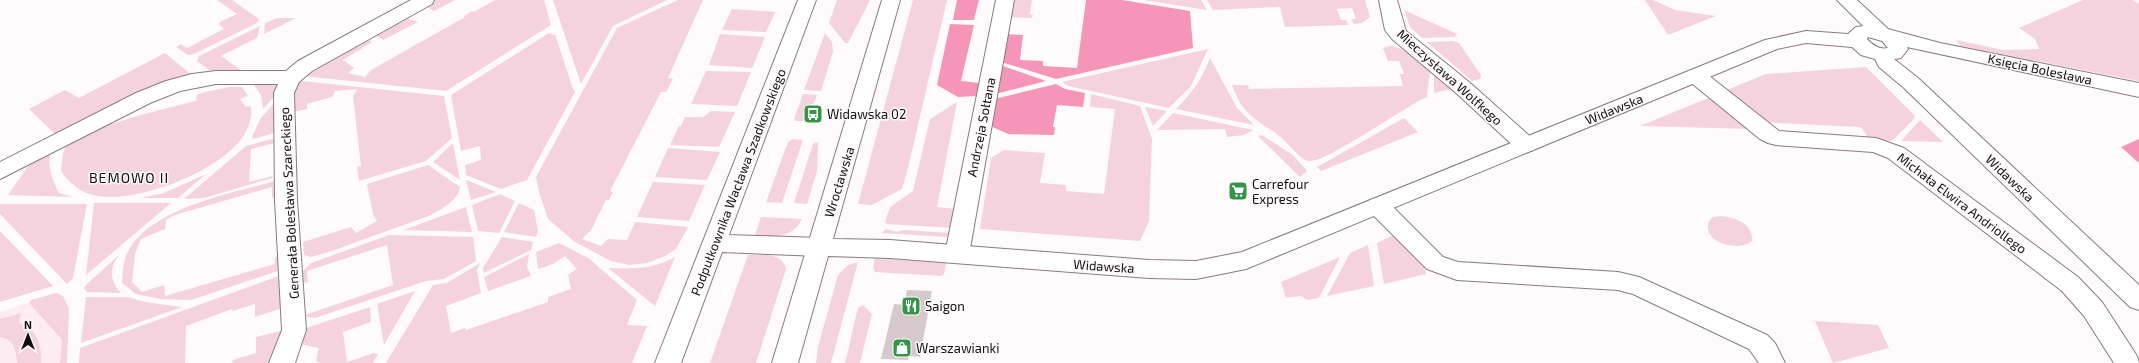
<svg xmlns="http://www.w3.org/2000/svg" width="2139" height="363" viewBox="0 0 2139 363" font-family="'Exo 2',sans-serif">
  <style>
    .built { fill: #fdedf2 }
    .green { fill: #f5d3de }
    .forest { fill: #f595b7 }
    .building { fill: #d5c9cd }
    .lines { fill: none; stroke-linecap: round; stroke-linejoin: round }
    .minor-casing { stroke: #867c7f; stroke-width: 2 }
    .tertiary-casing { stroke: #867c7f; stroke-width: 2 }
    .minor { fill: #fff; fill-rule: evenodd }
    .tertiary { fill: #fff; fill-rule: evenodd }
    .labels { text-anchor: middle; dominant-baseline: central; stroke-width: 3; stroke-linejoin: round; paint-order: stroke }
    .street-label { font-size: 13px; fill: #130f10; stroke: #fffafb }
    .poi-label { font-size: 13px; fill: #130f10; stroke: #fffafb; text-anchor: start }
    .neighbourhood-label { font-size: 14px; letter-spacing: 1px; fill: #130f10; stroke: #fffafb }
  </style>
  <rect width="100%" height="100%" fill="#fffafb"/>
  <path class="built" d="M 29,303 L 62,341 L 60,363 L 0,363 L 0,312 Z"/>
  <path class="green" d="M 217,0 L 232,0 L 259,19 L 257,23 L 194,54 L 188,55 L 176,47 L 181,44 L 187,48 L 224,29 L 219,24 L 220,22 L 237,14 Z
    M 434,0 L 455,0 L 434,11 L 424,5 Z
    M 495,0 L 544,0 L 551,25 L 446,91 L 302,76 L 364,37 L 372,42 L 343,60 L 354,68 L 348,73 L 365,77 L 371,70 L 465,17 L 464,16 L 472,11 L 474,12 Z
    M 553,0 L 667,0 L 613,26 L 581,84 Z
    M 678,0 L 703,0 L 668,78 L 673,79 L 666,92 L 661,92 L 610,191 L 613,192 L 609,200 L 606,200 L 591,230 L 582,239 L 601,246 L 608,239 L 627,240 L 635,222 L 688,227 L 676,249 L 663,257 L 647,263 L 629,265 L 611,261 L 575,242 L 548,219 L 539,192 L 536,177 L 617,28 Z
    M 837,0 L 870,0 L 848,43 L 845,43 L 829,23 Z
    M 913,0 L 947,0 L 908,168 L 902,189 L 872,205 L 858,204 Z
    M 1009,0 L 1032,0 L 1030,14 L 1033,15 L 1032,18 L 1006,17 Z
    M 1143,0 L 1201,0 L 1207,10 Z
    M 1207,0 L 1365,0 L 1370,17 L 1362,23 L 1354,24 L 1351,19 L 1356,19 L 1352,8 L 1337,9 L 1341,20 L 1346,20 L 1348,25 L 1285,27 L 1280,7 L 1213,10 Z
    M 1645,0 L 1653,0 L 1675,10 L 1716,16 L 1668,35 Z
    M 2083,0 L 2133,0 L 2139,4 L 2139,81 L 1961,46 L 1956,40 L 2003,50 L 2039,49 L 2035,39 L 2019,28 Z
    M 732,9 L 775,12 L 766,32 L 722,30 Z
    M 1404,10 L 1457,34 L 1455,37 L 1422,38 L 1410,27 Z
    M 403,17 L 418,22 L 383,40 L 372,33 Z
    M 277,18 L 296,18 L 264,34 L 265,23 Z
    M 260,26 L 257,38 L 221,56 L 242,71 L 213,73 L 197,61 L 199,56 Z
    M 549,33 L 553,35 L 555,34 L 573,89 L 575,92 L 527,180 L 501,189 L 466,175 L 465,165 L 481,160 L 480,146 L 461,151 L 451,95 Z
    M 825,33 L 832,42 L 833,52 L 821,91 L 804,90 Z
    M 720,34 L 765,37 L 752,68 L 709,65 Z
    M 1453,41 L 1459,43 L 1481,75 L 1480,79 L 1472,81 L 1427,42 Z
    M 1391,46 C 1408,49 1417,60 1430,71 L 1427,97 C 1405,106 1324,165 1308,161 C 1300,159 1286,141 1278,135 C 1266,126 1252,119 1243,107 C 1238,101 1235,92 1232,85 L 1248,85 L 1249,89 L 1403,86 L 1400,74 L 1404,74 L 1399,61 L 1388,61 L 1383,48 Z
    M 1208,49 L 1191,86 L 1169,108 L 1068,86 L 1062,82 Z
    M 165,53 L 193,76 L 59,138 L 29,109 L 65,90 L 79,98 Z
    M 1210,58 L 1237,108 L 1254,125 L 1176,109 C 1192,93 1202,79 1210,58 Z
    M 1866,67 L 1915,116 L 1913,120 L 1892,141 L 1869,139 L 1862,128 L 1859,127 L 1760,122 L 1722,92 L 1766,74 Z
    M 706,71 L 751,72 L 737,106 L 691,104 Z
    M 1434,72 L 1454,88 L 1434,93 Z
    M 302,81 L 444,96 L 452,138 L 426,161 L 359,181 L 357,167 L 361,166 L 353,96 L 357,89 L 335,91 L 332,97 L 307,104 L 307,109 L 289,113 L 296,82 Z
    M 256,82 L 277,86 L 276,95 L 263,109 L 261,95 L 254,85 Z
    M 229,87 L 242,87 L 248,96 L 240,99 L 246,107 L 251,106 C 252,116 250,126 244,135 C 222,171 138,203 98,196 C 82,194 69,183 61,171 C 62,165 62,156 64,150 C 74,129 172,107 196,101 L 197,95 L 205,92 Z
    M 803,94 L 817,95 L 814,103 L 810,105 L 805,121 L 796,121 L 794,119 Z
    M 1091,94 L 1140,106 L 1152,139 L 1149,221 L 1140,241 L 980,229 L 991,158 L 1004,150 L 1045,153 L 1040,183 L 1066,185 L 1066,191 L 1104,194 L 1115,109 L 1090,107 Z
    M 1713,96 L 1751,129 L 1640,126 Z
    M 277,100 L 277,132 L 254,139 L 252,137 L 261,118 Z
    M 957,102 L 937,207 L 957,209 L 953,228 L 887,224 L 885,222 L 890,207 L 913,191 L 930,119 Z
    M 1145,107 L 1167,111 L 1153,126 Z
    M 711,111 L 735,112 L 719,147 L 670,145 L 679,126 L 681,126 L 685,117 L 703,117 Z
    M 1173,113 L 1253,130 L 1244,135 L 1227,137 L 1225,129 L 1157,130 Z
    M 1404,118 L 1418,132 L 1321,171 L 1317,167 Z
    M 1920,120 L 1943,142 L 1901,141 Z
    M 1262,135 L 1293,155 L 1307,171 L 1300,177 L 1258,136 Z
    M 272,139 L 279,142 L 251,149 L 249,182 L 273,176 L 272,178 L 204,198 L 184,199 L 246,146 Z
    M 793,139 L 803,140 L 782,203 L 766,202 L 788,142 Z
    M 818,142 L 817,171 L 807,204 L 794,203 L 813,144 Z
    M 453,143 L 460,180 L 433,162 Z
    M 668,148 L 720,152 L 707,180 L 655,177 Z
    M 50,154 C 48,169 52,179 59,193 L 73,197 L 8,195 L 29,165 Z
    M 428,165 L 460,187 C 459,200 441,209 431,215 L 332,251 L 311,257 L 304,255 L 303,242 L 351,227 L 356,233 L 377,221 L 373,214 L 367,184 Z
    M 206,174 L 178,198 L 141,198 L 164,193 Z
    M 280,180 L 280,196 L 272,198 L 272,187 L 175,215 L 166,220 L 165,229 L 141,239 L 135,254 L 132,282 L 142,292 L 164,285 L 165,296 L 275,264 L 275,257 L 282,255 L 284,269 L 191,300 L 160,299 L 136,294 L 122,283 C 123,270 123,259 130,248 C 154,207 238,191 280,180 Z
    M 466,180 L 496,192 L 471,200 Z
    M 653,182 L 705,185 L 689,221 L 637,217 Z
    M 500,194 L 515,201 L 499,233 L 478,231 L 472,205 Z
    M 94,203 L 171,203 L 86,275 Z
    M 519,203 L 534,210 L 538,231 L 536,237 L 504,232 Z
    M 0,204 L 87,204 L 73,278 L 67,284 L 0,214 Z
    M 466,207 L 472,232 L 404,230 Z
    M 1720,216 C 1735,217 1754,224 1752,241 C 1738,253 1701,242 1709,221 L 1713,217 Z
    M 761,217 L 802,219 C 793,238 774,237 755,235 Z
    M 886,229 L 897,232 L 903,230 L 951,233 L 947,237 L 882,233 Z
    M 0,231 L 53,286 L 0,302 Z
    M 1400,232 L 1423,260 L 1426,274 L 1384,284 L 1377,243 Z
    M 389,235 L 473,237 L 476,261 L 444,279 L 426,281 L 315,318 L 307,317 L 305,315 L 393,285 L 387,245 L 307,271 L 308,282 L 303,283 L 302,272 L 311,263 Z
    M 502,237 L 533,242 L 531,250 L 484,273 L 483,268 Z
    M 559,243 L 588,258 L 637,300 L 627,325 L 647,326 L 632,363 L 386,363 L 433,285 L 447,283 L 480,263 L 477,270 L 481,293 L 446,306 L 451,333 L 465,328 L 466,330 L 548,302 L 548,297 L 571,289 L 568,275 L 577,269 L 565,256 L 553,264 L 538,269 L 536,252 Z
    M 1368,245 L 1374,286 L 1327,296 L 1350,253 Z
    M 120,254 C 109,268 109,280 121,293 L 87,292 L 84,288 L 87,284 Z
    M 529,254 L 527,267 L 531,276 L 488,291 L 484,277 Z
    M 748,255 C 763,255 782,252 786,269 L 756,363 L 710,363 Z
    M 675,257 L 655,306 L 608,268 C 632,269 654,269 675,257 Z
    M 1340,257 L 1319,298 L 1307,300 L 1301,296 L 1286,298 L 1281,282 Z
    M 875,258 L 946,263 L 944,274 L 941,276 L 875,272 L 873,268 Z
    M 858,262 L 831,363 L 816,363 L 818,347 L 838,275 L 848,265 Z
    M 284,274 L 285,307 L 255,317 L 255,304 L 233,311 L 232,309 L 186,326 L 185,363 L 79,363 L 80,348 Z
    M 415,291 L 384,345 L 377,304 Z
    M 56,293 L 63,296 L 69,309 L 67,363 L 60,363 L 62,340 L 29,303 L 31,300 Z
    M 86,297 L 128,297 L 145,302 L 182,307 L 81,343 Z
    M 863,305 L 872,314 L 860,363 L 845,363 L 858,308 Z
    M 370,307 L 371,322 L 343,332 L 347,362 L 374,353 L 378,354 L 373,363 L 320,363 L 316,361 L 319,348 L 300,344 L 306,328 Z
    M 21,313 L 19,323 C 37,330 42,343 41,363 L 17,363 C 16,350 14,339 0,337 L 0,319 Z
    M 1815,321 L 1878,325 L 1889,348 L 1833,363 Z
    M 284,330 L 270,363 L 232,363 L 233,360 L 256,353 L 256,337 Z"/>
  <path class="forest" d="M 957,0 L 979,0 L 974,20 L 953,20 Z
    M 1086,0 L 1122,0 L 1190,11 L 1193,48 L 1056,79 L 998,61 L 1004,34 L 1023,35 L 1020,60 L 1043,61 L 1043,66 L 1077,68 Z
    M 950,24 L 974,25 L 961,81 L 979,83 L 976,96 L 958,97 L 937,85 Z
    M 997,64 L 1046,81 L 991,95 Z
    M 1056,84 L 1065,89 L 1085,93 L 1083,107 L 1057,105 L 1053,127 L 1055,127 L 1054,135 L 1008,134 L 986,124 L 990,100 Z
    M 2139,139 L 2139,163 L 2121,147 Z"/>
  <path class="building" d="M 907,290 L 932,291 L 920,357 L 909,356 L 908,360 L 881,359 L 894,304 L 904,305 Z"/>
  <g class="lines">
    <g class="minor-casing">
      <path id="minor" d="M 411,0 L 434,0 L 432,4 L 312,71 L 299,82 L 294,93 L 297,200 L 306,330 L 295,363 L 269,363 L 282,330 L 275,200 L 274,93 L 278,84 L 216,84 L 180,91 L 150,103 L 0,179 L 0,162 L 136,93 L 166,81 L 192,74 L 216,71 L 286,71 L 298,61 Z
        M 798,0 L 816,0 L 729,235 L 819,238 L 827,241 L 831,247 L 827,253 L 819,256 L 722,252 L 681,363 L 655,363 Z
        M 996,0 L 1014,0 L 969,254 L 965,260 L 957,263 L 949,260 L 945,254 Z
        M 1379,0 L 1397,0 L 1406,31 L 1469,82 L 1534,140 L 1537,145 L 1534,150 L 1526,152 L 1518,150 L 1455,92 L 1392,39 L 1385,30 Z
        M 1837,0 L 1857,0 L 1887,28 L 1890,32 L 1887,36 L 1880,38 L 1873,36 Z
        M 1883,49 L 1890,50 L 1894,59 L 1918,78 L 2139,285 L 2139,310 L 2130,307 L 1904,88 L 1879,67 L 1873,55 L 1876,50 Z
        M 1696,69 L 1703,71 L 1779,131 L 1876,138 L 1904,148 L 2078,277 L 2102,302 L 2137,356 L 2139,363 L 2114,363 L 2084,316 L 2062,291 L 1888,158 L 1873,152 L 1776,145 L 1768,143 L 1760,139 L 1689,81 L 1686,76 L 1689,71 Z
        M 1378,198 L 1386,200 L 1443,257 L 1458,262 L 1618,272 L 1639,277 L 1767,335 L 1775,343 L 1785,363 L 1759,363 L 1749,349 L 1633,294 L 1618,290 L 1457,280 L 1427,269 L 1370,212 L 1367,206 L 1370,200 Z"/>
    </g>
    <g class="tertiary-casing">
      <path id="tertiary" d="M 882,0 L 900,0 L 833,239 L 890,240 L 1149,260 L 1196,261 L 1242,252 L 1765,40 L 1806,31 L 1848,34 L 1856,27 L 1873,25 L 1940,43 L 2139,83 L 2139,97 L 1907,47 L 1908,49 L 1901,58 L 1882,61 L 1861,55 L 1852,47 L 1806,43 L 1777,49 L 1246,269 L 1196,279 L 1149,278 L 890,258 L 828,256 L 798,363 L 772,363 ZM 1868,37 L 1882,41 L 1888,48 C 1880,50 1872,45 1867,39 Z"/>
    </g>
    <use href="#minor" class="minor"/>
    <use href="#tertiary" class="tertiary"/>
  </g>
  <defs>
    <g id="bus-square" transform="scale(1)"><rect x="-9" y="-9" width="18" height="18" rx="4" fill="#349448" stroke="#fffafb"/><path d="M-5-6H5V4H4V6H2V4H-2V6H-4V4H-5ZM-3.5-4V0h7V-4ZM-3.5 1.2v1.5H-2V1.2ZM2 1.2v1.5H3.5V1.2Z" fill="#fff"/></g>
    <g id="supermarket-square" transform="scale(1)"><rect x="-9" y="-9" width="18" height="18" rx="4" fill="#349448" stroke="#fffafb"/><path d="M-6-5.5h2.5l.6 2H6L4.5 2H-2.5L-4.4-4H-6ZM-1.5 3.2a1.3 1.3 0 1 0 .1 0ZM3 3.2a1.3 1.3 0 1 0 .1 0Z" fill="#fff"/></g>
    <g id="restaurant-square" transform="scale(1)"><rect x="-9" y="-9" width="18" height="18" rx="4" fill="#349448" stroke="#fffafb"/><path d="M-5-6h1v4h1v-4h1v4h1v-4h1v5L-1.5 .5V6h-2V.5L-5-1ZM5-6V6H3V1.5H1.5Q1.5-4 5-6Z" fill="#fff"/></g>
    <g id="shop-square" transform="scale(1)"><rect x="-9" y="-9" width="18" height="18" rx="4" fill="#349448" stroke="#fffafb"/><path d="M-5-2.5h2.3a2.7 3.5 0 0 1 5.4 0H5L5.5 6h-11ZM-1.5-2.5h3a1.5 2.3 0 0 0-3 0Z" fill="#fff"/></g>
  </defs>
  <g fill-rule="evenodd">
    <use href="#bus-square" x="813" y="114"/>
    <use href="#supermarket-square" x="1238" y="191"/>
    <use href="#restaurant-square" x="911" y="306"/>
    <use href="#shop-square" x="902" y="348"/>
  </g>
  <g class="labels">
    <g class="street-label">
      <text transform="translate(2040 69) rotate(12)">Księcia Bolesława</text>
      <text transform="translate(1450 77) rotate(42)">Mieczysława Wolfkego</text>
      <text transform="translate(1614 109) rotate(-22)">Widawska</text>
      <text transform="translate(981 127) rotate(-79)">Andrzeja Sołtana</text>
      <text transform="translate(2010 178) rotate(44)">Widawska</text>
      <text transform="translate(738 182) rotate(-69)">Podpułkownika Wacława Szadkowskiego</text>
      <text transform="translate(839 182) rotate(-73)">Wrocławska</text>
      <text transform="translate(289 203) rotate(-93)">Generała Bolesława Szareckiego</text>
      <text transform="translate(1962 203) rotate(37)">Michała Elwira Andriollego</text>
      <text transform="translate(1104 266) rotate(4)">Widawska</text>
    </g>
    <g class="poi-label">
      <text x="827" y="114">Widawska 02</text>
      <text x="1252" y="184">Carrefour<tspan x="1252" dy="15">Express</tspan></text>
      <text x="925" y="306">Saigon</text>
      <text x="916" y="348">Warszawianki</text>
    </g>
    <g class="neighbourhood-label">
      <text x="129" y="177">BEMOWO II</text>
    </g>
  </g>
  <g transform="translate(28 335)" stroke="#fffafb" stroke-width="3" paint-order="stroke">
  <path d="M0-3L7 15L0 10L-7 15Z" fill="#130f10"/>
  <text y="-6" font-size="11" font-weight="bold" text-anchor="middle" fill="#130f10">N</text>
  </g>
</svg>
